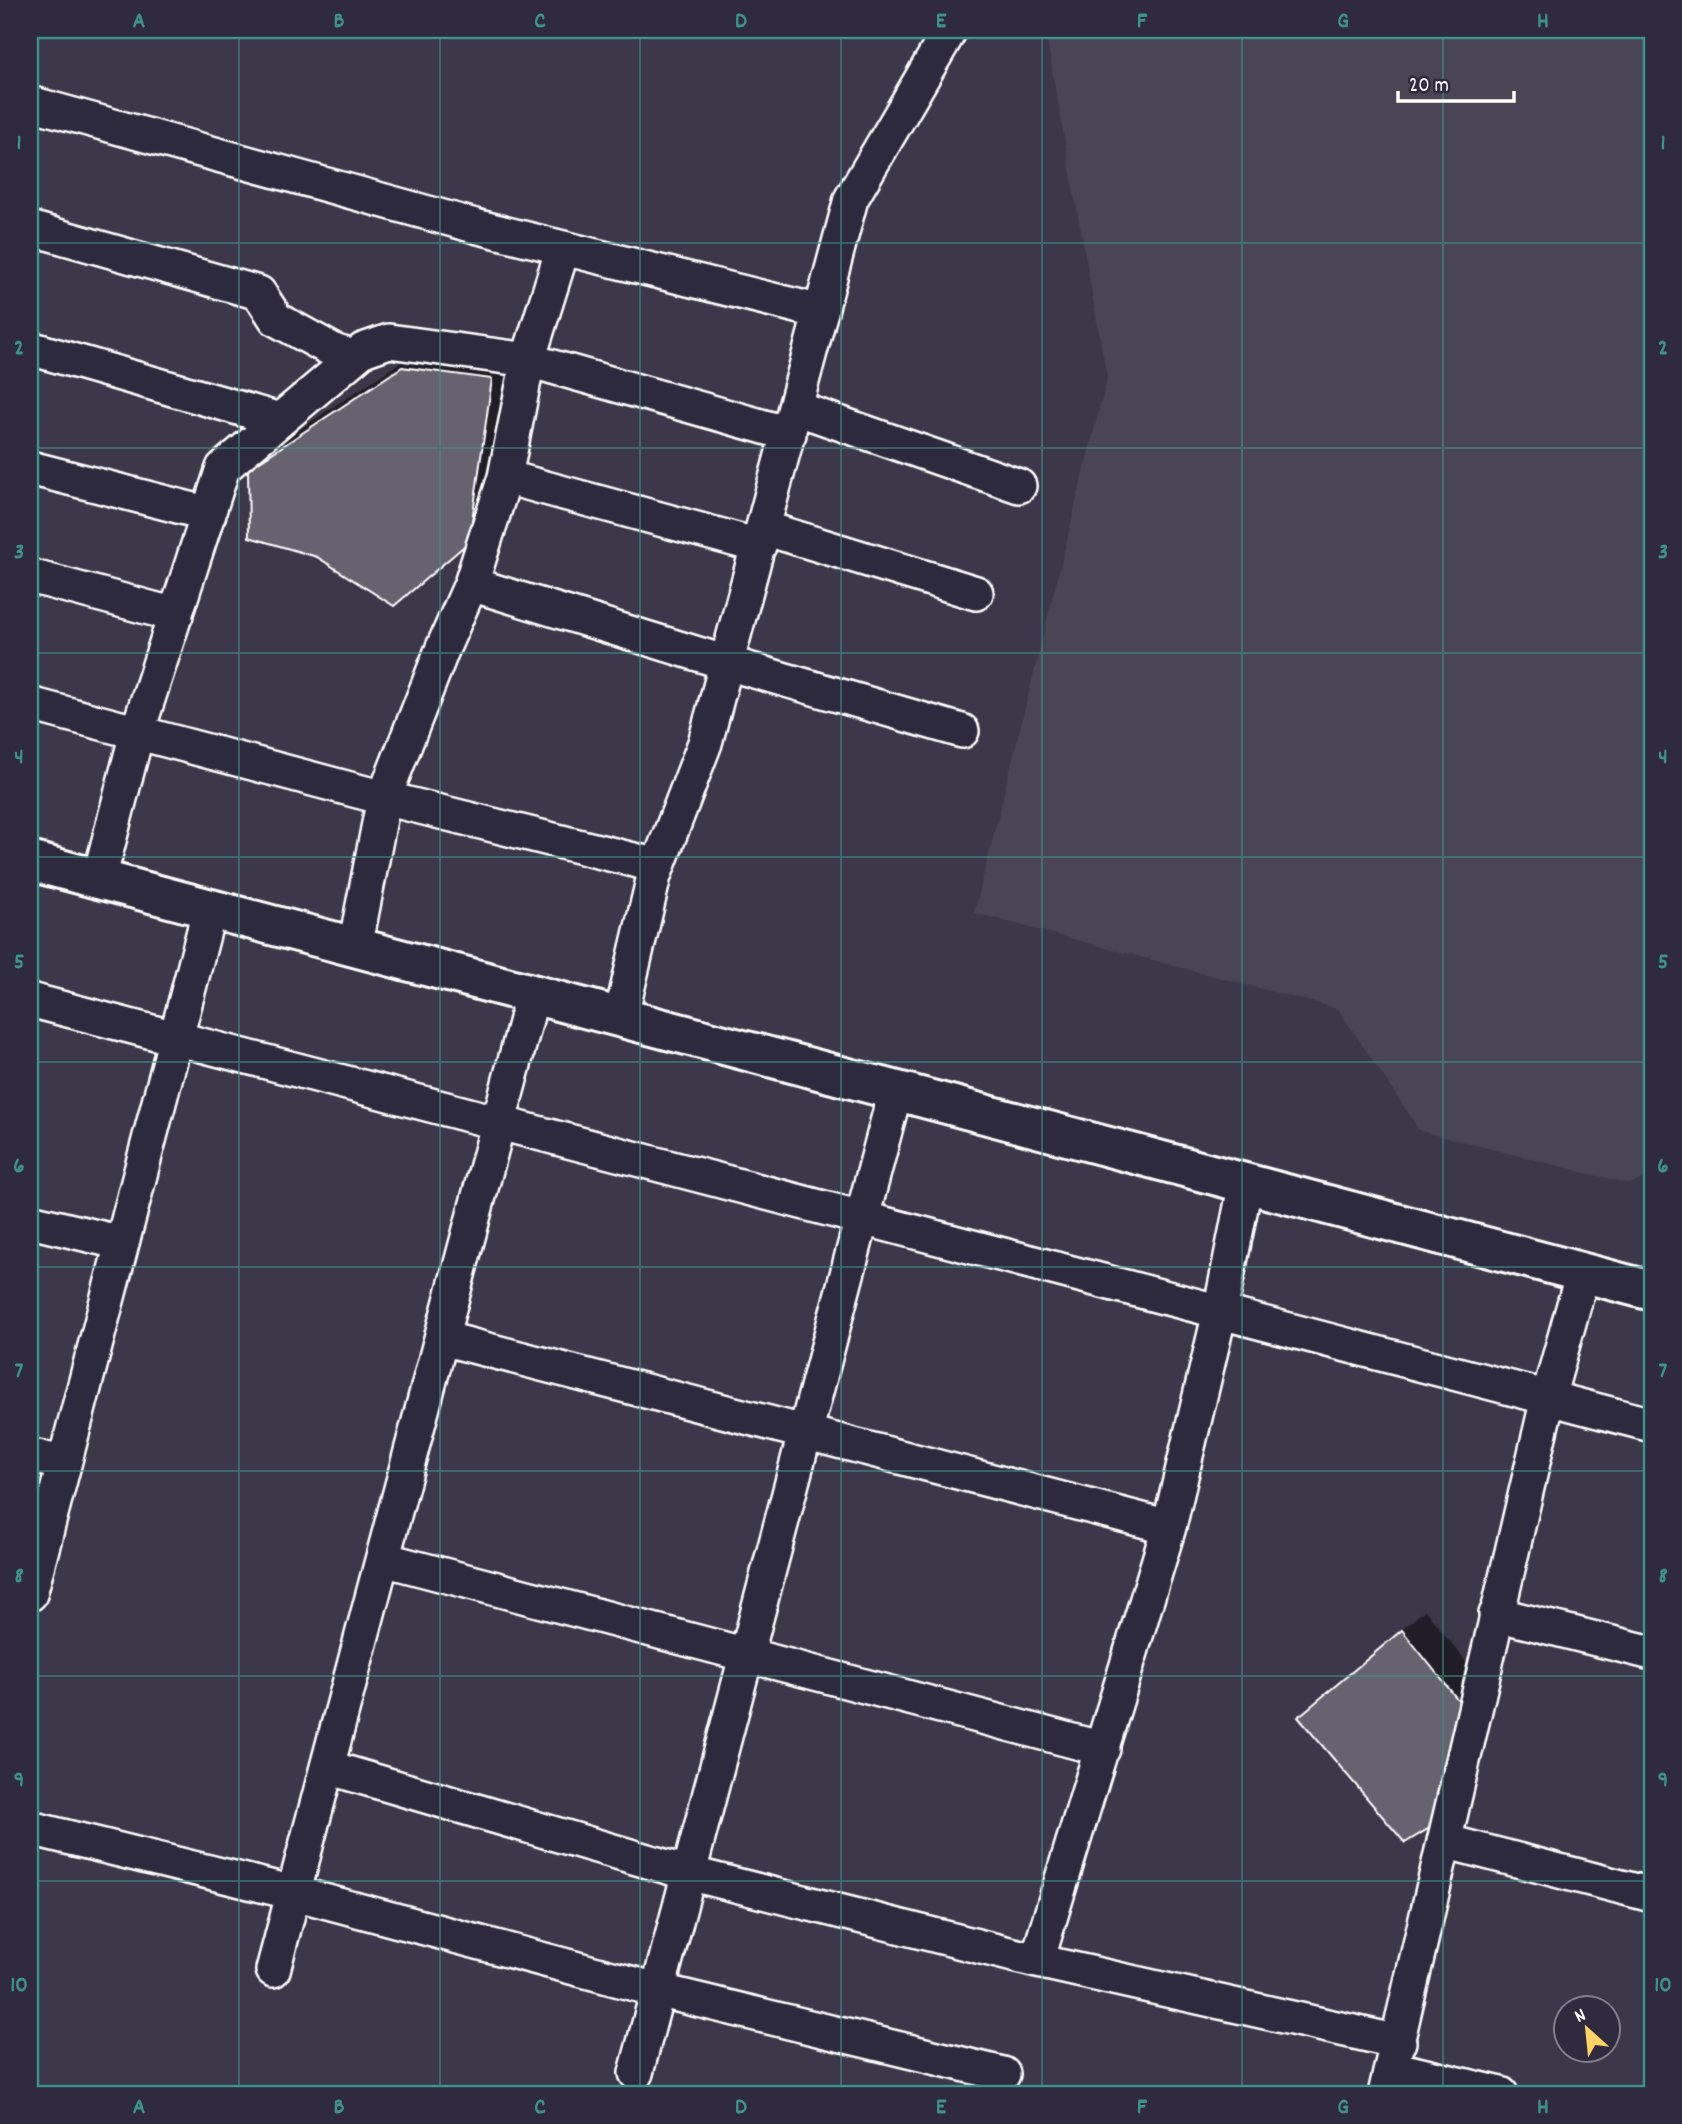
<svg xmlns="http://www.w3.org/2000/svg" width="1682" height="2124" viewBox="0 0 1682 2124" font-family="Dekko,sans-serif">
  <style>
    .built { fill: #494455 }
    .shadow { fill: #0007 }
    .building { fill: #666270; stroke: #fff; stroke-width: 2 }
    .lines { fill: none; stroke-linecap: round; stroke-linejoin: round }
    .minor-casing { stroke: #fff; stroke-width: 38 }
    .tertiary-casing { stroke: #fff; stroke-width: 44 }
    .minor { stroke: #2f2a3d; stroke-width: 33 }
    .tertiary { stroke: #2f2a3d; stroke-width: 38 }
    .grid { fill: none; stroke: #3f918b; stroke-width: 2; stroke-opacity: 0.55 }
    .neatline { fill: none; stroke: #3f918b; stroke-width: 2.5 }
    .grid-label { font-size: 23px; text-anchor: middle; font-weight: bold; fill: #3f918b }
  </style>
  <rect width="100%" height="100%" fill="#3c3749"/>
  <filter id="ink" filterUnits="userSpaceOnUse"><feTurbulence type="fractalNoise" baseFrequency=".0143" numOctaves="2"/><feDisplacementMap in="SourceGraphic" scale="14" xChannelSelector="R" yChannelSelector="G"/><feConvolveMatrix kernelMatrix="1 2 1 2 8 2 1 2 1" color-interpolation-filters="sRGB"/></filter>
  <g filter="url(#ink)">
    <path class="built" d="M 1045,30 L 1652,30 L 1652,1175 L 1630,1184 L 1420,1131 L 1338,1009 L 974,913 L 1107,378 Z"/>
    <path class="shadow" d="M 425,346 L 512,358 L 490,519 L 468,541 L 318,555 L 250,470 L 272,448 Z
      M 1425,1610 L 1491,1693 L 1405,1841 L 1301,1717 L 1322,1696 Z"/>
    <path class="building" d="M 402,367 L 492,379 L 469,542 L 394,606 L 317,557 L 249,537 L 248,469 Z
      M 1402,1630 L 1470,1715 L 1444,1819 L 1405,1843 L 1298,1717 Z"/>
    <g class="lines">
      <g class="minor-casing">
        <path id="minor" d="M 30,103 L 475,226 L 821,312
          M 30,228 L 259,293 L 276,319 L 336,352 L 354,357
          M 30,348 L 280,420
          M 796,408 L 1019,486
          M 30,468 L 209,514
          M 505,477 L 759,546
          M 764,528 L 976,593
          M 30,576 L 176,615
          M 471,584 L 727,663 L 962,731
          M 30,704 L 384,798 L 658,866
          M 99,879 L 137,733 L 223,468 L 363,350 L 389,341 L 528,360 L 789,434
          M 355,947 L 384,798 L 442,650 L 471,584 L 505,477 L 528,360 L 563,248
          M 30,1000 L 1652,1425
          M 621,1016 L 654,876 L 705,743 L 851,199 L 950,30
          M 30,1221 L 122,1243
          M 442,1338 L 1169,1527
          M 30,1455 L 64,1464
          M 383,1559 L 1103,1749
          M 30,1594 L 210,908
          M 1496,1614 L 1652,1653
          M 327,1767 L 688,1873 L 1037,1961 L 1399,2042
          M 30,1828 L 294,1893 L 657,1990 L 1003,2074
          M 1444,1841 L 1652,1895
          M 1037,1961 L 1169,1527 L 1220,1312 L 1246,1182
          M 273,1970 L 533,993
          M 1392,2068 L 1501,2094
          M 636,2073 L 896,1089
          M 1385,2094 L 1548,1398 L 1583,1272"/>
      </g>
      <g class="tertiary-casing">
        <path id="tertiary" d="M 30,861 L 1652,1291"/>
      </g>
      <use href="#minor" class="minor"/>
      <use href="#tertiary" class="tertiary"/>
    </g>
  </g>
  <path class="grid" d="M 239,30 L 239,2094M 440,30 L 440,2094M 640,30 L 640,2094M 841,30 L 841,2094M 1042,30 L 1042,2094M 1242,30 L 1242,2094M 1443,30 L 1443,2094M 30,243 L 1652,243M 30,448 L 1652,448M 30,653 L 1652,653M 30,857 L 1652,857M 30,1062 L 1652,1062M 30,1267 L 1652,1267M 30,1471 L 1652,1471M 30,1676 L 1652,1676M 30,1881 L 1652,1881"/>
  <rect width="1682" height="2124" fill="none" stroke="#2f2a3d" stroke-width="77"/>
  <g transform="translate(1587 2029) rotate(333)"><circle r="33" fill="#2f2a3d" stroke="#827f8b" stroke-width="2"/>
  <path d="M0-5L12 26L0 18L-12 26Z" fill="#ffd166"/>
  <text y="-10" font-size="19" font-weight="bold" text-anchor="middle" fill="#ffffff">N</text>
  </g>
  <path d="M1398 91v10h116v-10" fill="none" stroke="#ffffff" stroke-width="3.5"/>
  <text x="1409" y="91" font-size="21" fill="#ffffff" stroke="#2f2a3d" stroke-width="5" paint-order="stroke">20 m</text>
  <rect x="38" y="38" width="1606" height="2048" class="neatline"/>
  <g class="grid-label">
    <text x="139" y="27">A</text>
    <text x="339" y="27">B</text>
    <text x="540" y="27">C</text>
    <text x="741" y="27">D</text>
    <text x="941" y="27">E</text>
    <text x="1142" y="27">F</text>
    <text x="1343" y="27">G</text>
    <text x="1543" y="27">H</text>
    <text x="19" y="149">1</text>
    <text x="1663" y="149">1</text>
    <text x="19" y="354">2</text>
    <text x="1663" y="354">2</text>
    <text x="19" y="558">3</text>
    <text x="1663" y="558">3</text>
    <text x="19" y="763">4</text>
    <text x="1663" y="763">4</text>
    <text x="19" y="968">5</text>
    <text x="1663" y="968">5</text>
    <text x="19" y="1172">6</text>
    <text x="1663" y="1172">6</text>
    <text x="19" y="1377">7</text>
    <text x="1663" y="1377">7</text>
    <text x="19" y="1582">8</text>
    <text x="1663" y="1582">8</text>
    <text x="19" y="1786">9</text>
    <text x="1663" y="1786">9</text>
    <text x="19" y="1991">10</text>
    <text x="1663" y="1991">10</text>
    <text x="139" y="2113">A</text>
    <text x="339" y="2113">B</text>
    <text x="540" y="2113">C</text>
    <text x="741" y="2113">D</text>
    <text x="941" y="2113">E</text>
    <text x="1142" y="2113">F</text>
    <text x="1343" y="2113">G</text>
    <text x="1543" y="2113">H</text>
  </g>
</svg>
